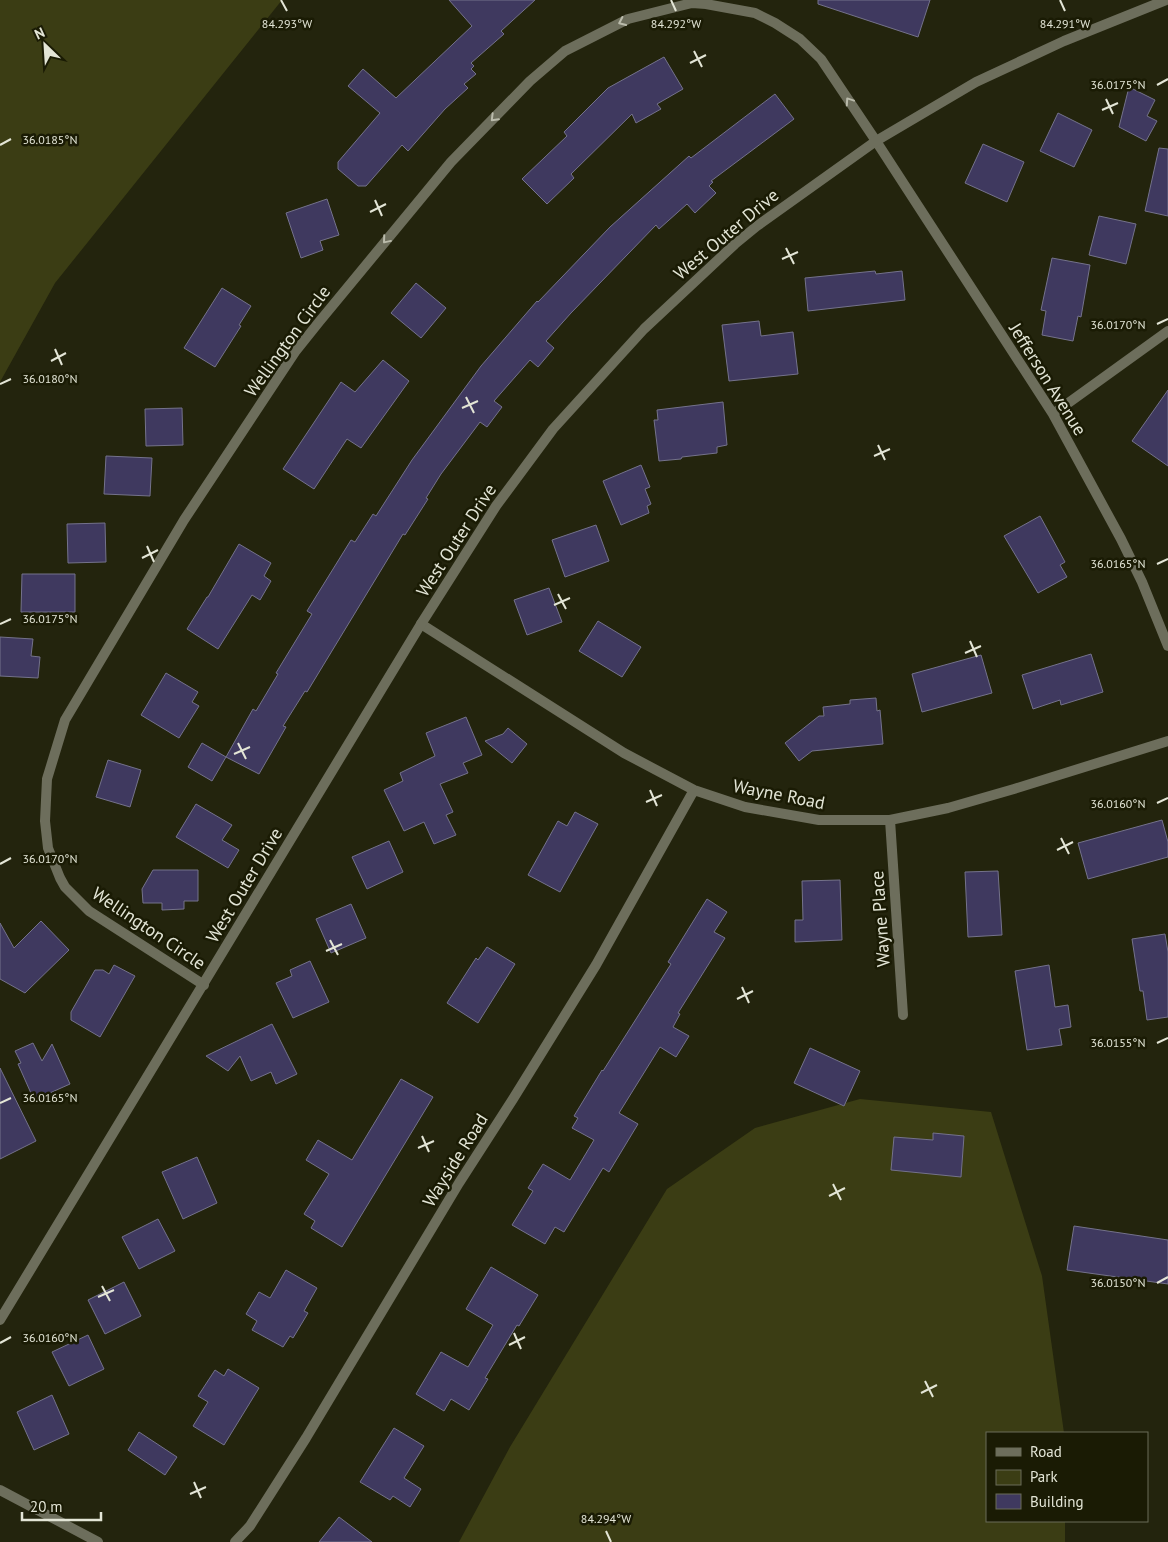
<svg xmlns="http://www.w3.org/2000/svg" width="1168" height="1542" viewBox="0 0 1168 1542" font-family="'PT Sans',sans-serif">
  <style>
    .green { fill: #3b3d14 }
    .building { fill: #3f395f; stroke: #74728b }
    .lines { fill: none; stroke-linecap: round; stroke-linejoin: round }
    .minor { stroke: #6d6e5c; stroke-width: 10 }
    .tertiary { stroke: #6d6e5c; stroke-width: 10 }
    .oneway { stroke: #babbab }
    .ticks { fill: none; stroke: #e3e5d6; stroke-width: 2 }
    .labels { text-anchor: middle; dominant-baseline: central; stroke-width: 5; stroke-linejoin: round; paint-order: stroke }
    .street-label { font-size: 18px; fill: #e3e5d6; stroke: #1a1b04 }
    .ticks-label { font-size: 12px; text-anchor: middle; fill: #e3e5d6; stroke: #1a1b04; stroke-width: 5; stroke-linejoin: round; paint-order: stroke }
  </style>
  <rect width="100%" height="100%" fill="#23240d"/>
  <path class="green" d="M 0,0 L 282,0 L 55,283 L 0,382 Z
    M 860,1099 L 991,1112 L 1042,1276 L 1064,1433 L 987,1433 L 987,1521 L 1065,1521 L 1065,1542 L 459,1542 L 510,1447 L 667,1189 L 755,1128 Z"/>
  <path class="building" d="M 449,0 L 535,0 L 501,31 L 504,34 L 471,63 L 474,66 L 471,69 L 476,74 L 464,84 L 468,88 L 445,109 L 408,151 L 402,145 L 366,186 L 358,186 L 338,169 L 338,162 L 380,113 L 348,86 L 363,69 L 396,98 L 472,26 Z
    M 818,0 L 930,0 L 918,37 L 818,4 Z
    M 664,57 L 683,89 L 657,104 L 661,109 L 636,123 L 632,114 L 571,174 L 574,178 L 547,204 L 522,179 L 567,136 L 564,132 L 608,88 Z
    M 1129,87 L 1155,100 L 1147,116 L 1157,121 L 1146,141 L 1119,127 Z
    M 775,94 L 794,119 L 711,181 L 713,182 L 709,186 L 716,193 L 695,213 L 687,204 L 659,229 L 656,225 L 571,313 L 546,341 L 554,348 L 538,367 L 530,360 L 494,401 L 502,407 L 487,427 L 480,422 L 441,474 L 426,498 L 428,499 L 405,535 L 403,534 L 307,692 L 305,691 L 283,726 L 286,727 L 259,774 L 226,757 L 253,709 L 256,711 L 278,674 L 276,673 L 312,614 L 307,611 L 351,540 L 355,542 L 373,514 L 376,516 L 412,460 L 481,366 L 537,301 L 538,302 L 610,227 L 689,156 L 691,158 Z
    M 1058,113 L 1092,130 L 1074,167 L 1040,151 Z
    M 983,144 L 1024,162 L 1007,202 L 965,183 Z
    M 1159,148 L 1168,149 L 1168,216 L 1145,211 Z
    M 327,199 L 339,235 L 320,241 L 323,250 L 301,258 L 286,213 Z
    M 1099,216 L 1136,224 L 1126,264 L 1089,255 Z
    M 1052,258 L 1090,265 L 1081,317 L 1078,316 L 1073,341 L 1042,335 L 1046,311 L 1041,310 Z
    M 875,271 L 876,274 L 902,271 L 905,300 L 808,311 L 805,278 Z
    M 416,283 L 446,308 L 421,338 L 391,313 Z
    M 222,288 L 251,306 L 239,325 L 241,326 L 215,367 L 184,348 Z
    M 759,321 L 761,336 L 793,332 L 798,374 L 729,381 L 722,325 Z
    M 383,360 L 409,381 L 361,448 L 347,439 L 314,489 L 283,469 L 341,382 L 355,392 Z
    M 1168,390 L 1168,466 L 1132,441 Z
    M 723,402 L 727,445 L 717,447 L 717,453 L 682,457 L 681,459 L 659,461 L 654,420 L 658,420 L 657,410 Z
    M 182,408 L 183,445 L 146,446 L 145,409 Z
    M 106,456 L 152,458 L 150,496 L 104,494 Z
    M 641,465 L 650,487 L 645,489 L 651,504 L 647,506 L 649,513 L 621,525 L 603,481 Z
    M 1040,516 L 1065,562 L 1060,565 L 1067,577 L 1038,593 L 1004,536 Z
    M 105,523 L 106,562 L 68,563 L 67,524 Z
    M 596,525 L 609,561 L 565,577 L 552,540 Z
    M 239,544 L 271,563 L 264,576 L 271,581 L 260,600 L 252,595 L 218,649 L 187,629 L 207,597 L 208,597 Z
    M 22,574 L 75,574 L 75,612 L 21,612 Z
    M 549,588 L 562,622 L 527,635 L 514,600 Z
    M 598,621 L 641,647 L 622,677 L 579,651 Z
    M 0,637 L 33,639 L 31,656 L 40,657 L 38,678 L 0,676 Z
    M 1091,654 L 1103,692 L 1061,705 L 1060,700 L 1033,709 L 1022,675 Z
    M 981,655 L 992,693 L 922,712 L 912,674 Z
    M 166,673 L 198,692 L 192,702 L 199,706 L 179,738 L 141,715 Z
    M 876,698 L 877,711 L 880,710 L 883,744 L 812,751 L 799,761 L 785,743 L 819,716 L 824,716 L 823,707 L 850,704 L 850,700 Z
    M 466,717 L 482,755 L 463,763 L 468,773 L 440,784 L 453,812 L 446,815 L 456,835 L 434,844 L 424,822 L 404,831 L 384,790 L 403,781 L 400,773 L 435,756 L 426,733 Z
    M 508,728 L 527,744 L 512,763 L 485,741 L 503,734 Z
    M 202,743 L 226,757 L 212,781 L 188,767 Z
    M 108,760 L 141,770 L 130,807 L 96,797 Z
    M 196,804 L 232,825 L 222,840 L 239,850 L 228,868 L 176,837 Z
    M 575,812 L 598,824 L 560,892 L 528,875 L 558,821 L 567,826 Z
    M 1162,820 L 1168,842 L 1168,857 L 1088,879 L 1078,843 Z
    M 389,841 L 403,872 L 367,889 L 352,857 Z
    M 153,870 L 198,870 L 198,901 L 184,901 L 184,909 L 162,910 L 162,903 L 143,903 L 142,889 Z
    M 998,871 L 1002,935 L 968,937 L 965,872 Z
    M 840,880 L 842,940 L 795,942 L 795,920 L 803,920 L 802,881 Z
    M 707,899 L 727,912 L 714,932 L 725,938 L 678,1013 L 680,1014 L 673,1027 L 689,1036 L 676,1057 L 660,1047 L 619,1113 L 638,1124 L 609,1172 L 603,1168 L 564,1232 L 555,1227 L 545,1244 L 512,1225 L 533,1191 L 528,1188 L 543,1164 L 570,1180 L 594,1140 L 572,1128 L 578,1118 L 574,1116 L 602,1070 L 603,1071 L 671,964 L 668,962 Z
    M 351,904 L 366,938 L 331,953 L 316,919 Z
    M 41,921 L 69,950 L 25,993 L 0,979 L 0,923 L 14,948 Z
    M 1165,934 L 1168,952 L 1168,1017 L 1147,1020 L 1143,991 L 1140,991 L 1132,939 Z
    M 487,947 L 515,964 L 478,1023 L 447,1003 L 476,958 L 478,960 Z
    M 310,961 L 329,1002 L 293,1018 L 276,983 L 292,976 L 290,970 Z
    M 114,965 L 135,976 L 100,1037 L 71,1020 L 71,1012 L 95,970 L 103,970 L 109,974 Z
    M 1049,965 L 1055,1007 L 1068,1005 L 1071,1027 L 1059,1029 L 1062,1045 L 1027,1050 L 1015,971 Z
    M 272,1024 L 297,1074 L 276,1084 L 271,1072 L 251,1081 L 240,1056 L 228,1071 L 206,1056 Z
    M 33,1043 L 42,1061 L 52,1044 L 70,1084 L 34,1100 L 18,1064 L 21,1063 L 15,1051 Z
    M 810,1048 L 860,1071 L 844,1106 L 794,1083 Z
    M 0,1068 L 36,1141 L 0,1159 Z
    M 401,1079 L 433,1097 L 342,1247 L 311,1228 L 315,1221 L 304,1214 L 329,1174 L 306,1160 L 318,1140 L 352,1160 Z
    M 933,1133 L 964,1136 L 961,1177 L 891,1170 L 894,1137 L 933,1140 Z
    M 197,1157 L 217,1203 L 183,1219 L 162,1172 Z
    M 158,1219 L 175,1251 L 139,1269 L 122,1237 Z
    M 1074,1226 L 1168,1240 L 1168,1284 L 1067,1270 Z
    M 491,1267 L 538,1295 L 519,1326 L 517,1325 L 485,1378 L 488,1379 L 469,1410 L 451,1399 L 444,1411 L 416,1394 L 441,1352 L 468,1367 L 493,1325 L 466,1309 Z
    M 286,1270 L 317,1288 L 304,1311 L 308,1313 L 293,1338 L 290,1336 L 283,1347 L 252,1330 L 257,1321 L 246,1314 L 259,1292 L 270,1298 Z
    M 124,1282 L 141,1316 L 105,1334 L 88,1300 Z
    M 88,1335 L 104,1369 L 69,1386 L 52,1352 Z
    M 228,1369 L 259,1388 L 224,1445 L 193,1426 L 208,1402 L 198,1396 L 215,1370 L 224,1376 Z
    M 52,1395 L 69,1434 L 34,1450 L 17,1412 Z
    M 394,1428 L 424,1446 L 404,1478 L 421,1489 L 410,1507 L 393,1496 L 390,1500 L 360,1482 Z
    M 139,1432 L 177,1457 L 165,1475 L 128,1450 Z
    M 339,1517 L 372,1542 L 319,1542 Z"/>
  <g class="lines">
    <path class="minor" d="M 1053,414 L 1168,331
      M 421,624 L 624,753 L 694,790 L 745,807 L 819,820 L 890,820 L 948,808 L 1014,789 L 1168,741
      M 890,820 L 903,1015
      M 204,985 L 89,911 L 65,887 L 60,878 L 48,848 L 45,821 L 47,779 L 65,720 L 184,520 L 295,352 L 319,322 L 451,162 L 530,81 L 565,51 L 628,19 L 692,3 L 706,4 L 755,13 L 775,23 L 800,39 L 821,59 L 876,141 L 1053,414 L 1121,539 L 1142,582 L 1168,646
      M 0,1490 L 98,1542
      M 235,1542 L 250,1526 L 306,1438 L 459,1183 L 513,1099 L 596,965 L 694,790"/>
    <path class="tertiary" d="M 0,1320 L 421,624 L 496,506 L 553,429 L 644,329 L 735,244 L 757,226 L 876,141 L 976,82 L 1064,41 L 1166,0"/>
  </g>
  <defs><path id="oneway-chevron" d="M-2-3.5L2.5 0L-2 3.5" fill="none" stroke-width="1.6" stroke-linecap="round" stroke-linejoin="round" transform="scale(1.25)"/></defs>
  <g class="oneway">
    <use href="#oneway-chevron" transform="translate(622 22) rotate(155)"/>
    <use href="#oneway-chevron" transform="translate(849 101) rotate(-124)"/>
    <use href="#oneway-chevron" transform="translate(494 118) rotate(135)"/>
    <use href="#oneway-chevron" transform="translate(386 240) rotate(130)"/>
  </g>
  <path class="ticks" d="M 281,0 L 287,11M 671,0 L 676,11M 1060,0 L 1065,11M 694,51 L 702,67M 690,63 L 706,55M 1157,85 L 1168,79M 1106,99 L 1113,114M 1102,110 L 1118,103M 0,145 L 11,139M 375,200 L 382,216M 370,212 L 386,204M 786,248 L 794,264M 782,259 L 798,252M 1157,324 L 1168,319M 55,349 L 62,365M 51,361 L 66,353M 0,384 L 11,379M 466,397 L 474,413M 462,408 L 478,401M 878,445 L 885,460M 874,456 L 890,449M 147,546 L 154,562M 142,558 L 158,550M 1157,564 L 1168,559M 558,594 L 566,609M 554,605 L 570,598M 0,624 L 11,619M 970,641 L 977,657M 965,653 L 981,646M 238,743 L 246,759M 234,754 L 250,747M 650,790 L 657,806M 646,802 L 662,795M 1157,803 L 1168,798M 1061,838 L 1069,854M 1057,850 L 1073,842M 0,864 L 11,858M 330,940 L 338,955M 326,951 L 342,944M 742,987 L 749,1003M 737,999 L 753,991M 1157,1043 L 1168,1038M 0,1103 L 11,1098M 422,1136 L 429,1152M 418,1148 L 434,1141M 833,1184 L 841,1200M 829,1196 L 845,1188M 1157,1283 L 1168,1277M 102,1286 L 110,1301M 98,1297 L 114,1290M 514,1333 L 521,1349M 0,1343 L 11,1337M 509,1345 L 525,1337M 925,1381 L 933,1397M 921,1393 L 937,1385M 194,1482 L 201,1498M 190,1494 L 206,1487M 606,1531 L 611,1542"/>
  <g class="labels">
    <g class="street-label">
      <text transform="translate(726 234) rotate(-40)">West Outer Drive</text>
      <text transform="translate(287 341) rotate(-54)">Wellington Circle</text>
      <text transform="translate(1048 379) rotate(58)">Jefferson Avenue</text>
      <text transform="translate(456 540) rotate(-57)">West Outer Drive</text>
      <text transform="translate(779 794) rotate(11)">Wayne Road</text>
      <text transform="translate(244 885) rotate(-59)">West Outer Drive</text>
      <text transform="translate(880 919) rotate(-94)">Wayne Place</text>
      <text transform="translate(149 928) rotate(34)">Wellington Circle</text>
      <text transform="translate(455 1160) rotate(-58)">Wayside Road</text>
    </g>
  </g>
  <g class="ticks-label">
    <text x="287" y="28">84.293°W</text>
    <text x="676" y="28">84.292°W</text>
    <text x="1065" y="28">84.291°W</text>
    <text x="1118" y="89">36.0175°N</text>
    <text x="50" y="144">36.0185°N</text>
    <text x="1118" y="329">36.0170°N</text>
    <text x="50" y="383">36.0180°N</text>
    <text x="1118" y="568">36.0165°N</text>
    <text x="50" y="623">36.0175°N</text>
    <text x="1118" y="808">36.0160°N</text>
    <text x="50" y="863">36.0170°N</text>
    <text x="1118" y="1047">36.0155°N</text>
    <text x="50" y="1102">36.0165°N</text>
    <text x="1118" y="1287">36.0150°N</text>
    <text x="50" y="1342">36.0160°N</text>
    <text x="606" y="1523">84.294°W</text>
  </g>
  <rect x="986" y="1432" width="162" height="90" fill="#1a1b04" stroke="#6a6c58"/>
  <rect x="996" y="1448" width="25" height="8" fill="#6d6e5c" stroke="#6a6c58"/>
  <text x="1030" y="1457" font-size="15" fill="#e3e5d6">Road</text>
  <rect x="996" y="1470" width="25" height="15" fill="#3b3d14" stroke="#6a6c58"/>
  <text x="1030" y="1482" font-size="15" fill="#e3e5d6">Park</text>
  <rect x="996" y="1494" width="25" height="15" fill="#3f395f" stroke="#6a6c58"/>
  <text x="1030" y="1507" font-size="15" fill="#e3e5d6">Building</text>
  <g transform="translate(45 45) rotate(335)" stroke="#1a1b04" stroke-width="4" paint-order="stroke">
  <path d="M0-4L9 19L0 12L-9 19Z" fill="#e3e5d6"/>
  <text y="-8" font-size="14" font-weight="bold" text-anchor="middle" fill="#e3e5d6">N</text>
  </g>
  <path d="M22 1512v8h79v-8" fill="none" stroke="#e3e5d6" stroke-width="2.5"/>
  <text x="30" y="1512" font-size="15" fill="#e3e5d6" stroke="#1a1b04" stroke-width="4" paint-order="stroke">20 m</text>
</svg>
